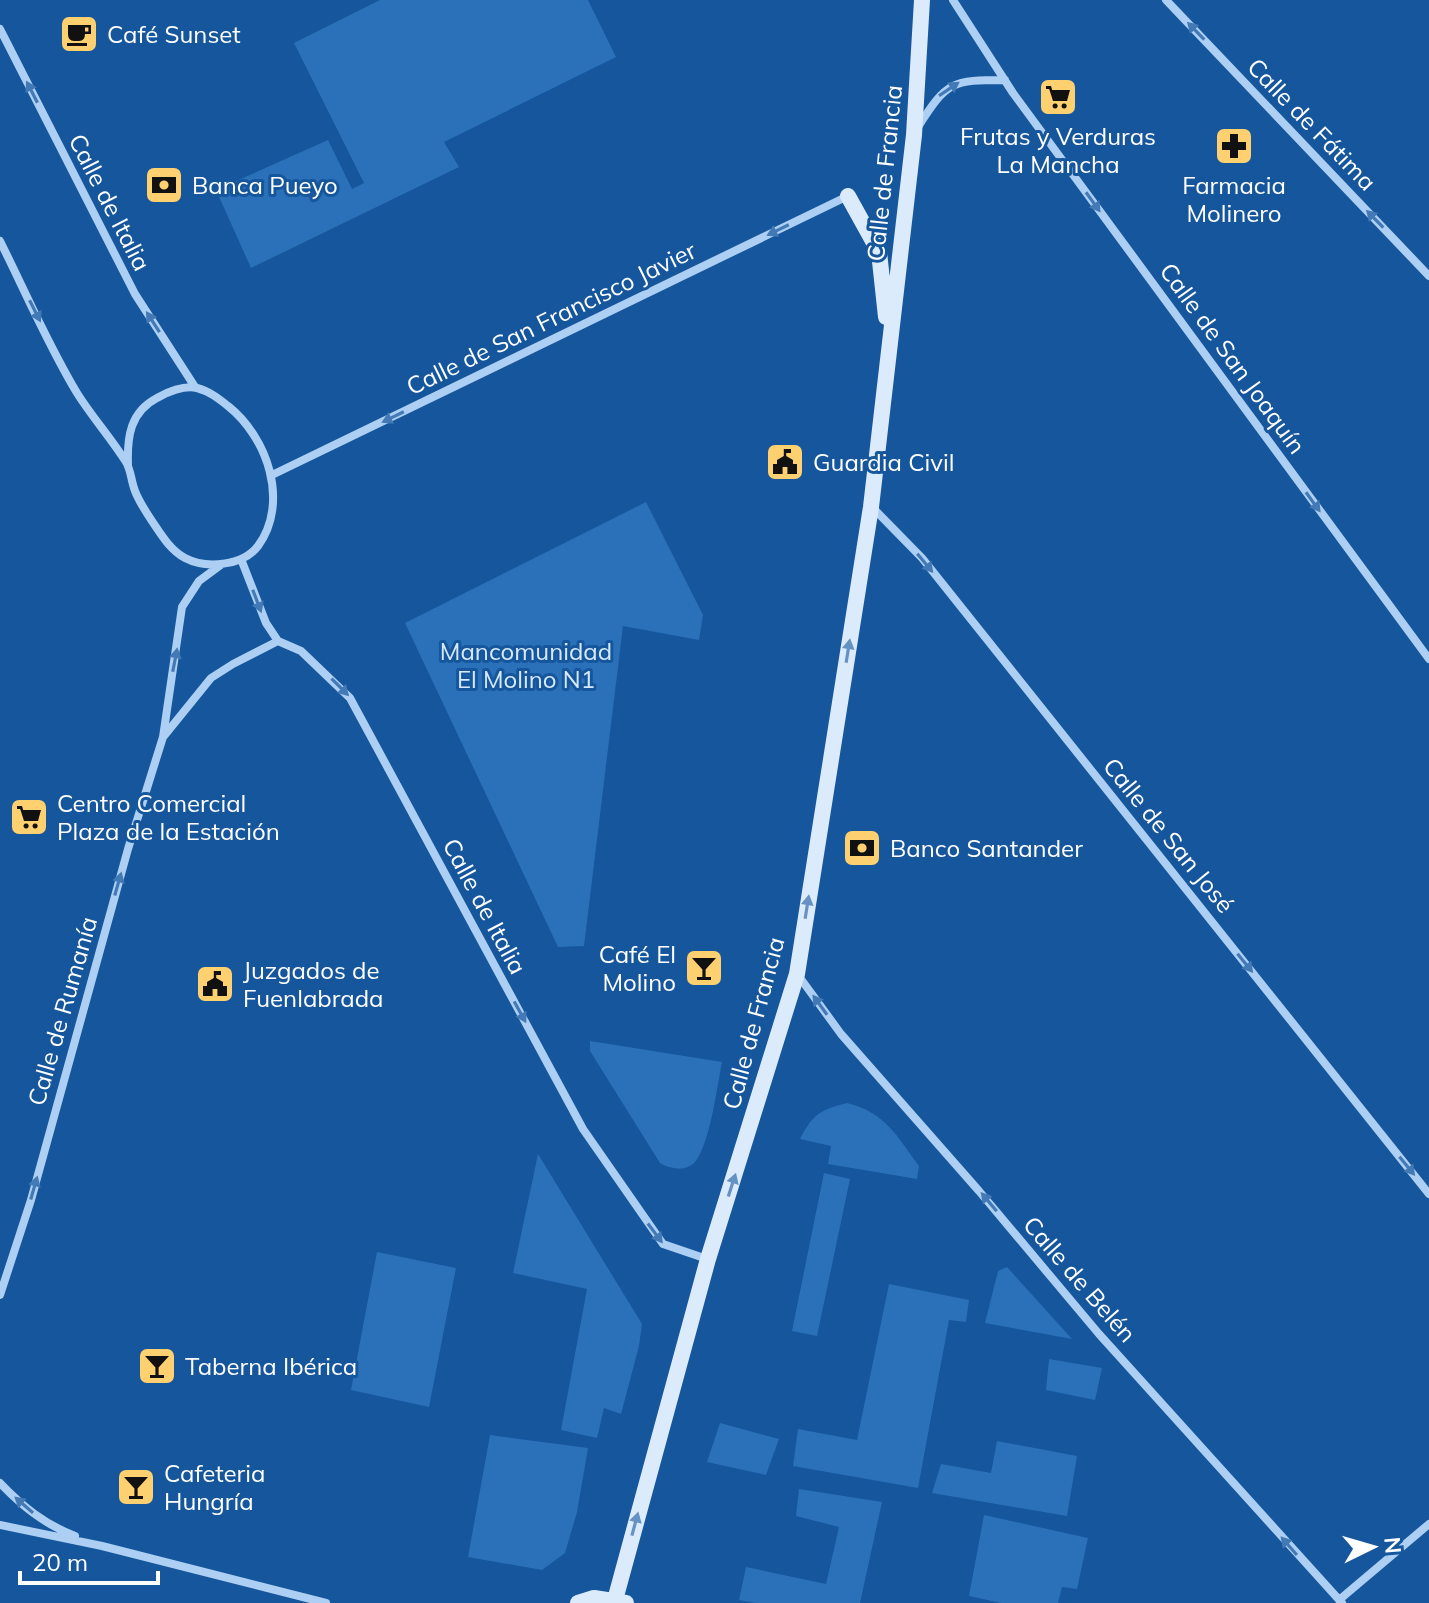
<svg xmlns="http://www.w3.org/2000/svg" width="1429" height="1603" viewBox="0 0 1429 1603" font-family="Mulish,sans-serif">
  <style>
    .green { fill: #2a71ba }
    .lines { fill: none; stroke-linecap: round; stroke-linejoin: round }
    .minor { stroke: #adcff3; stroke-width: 8 }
    .secondary { stroke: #dcebfc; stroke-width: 16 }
    .oneway { fill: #437ab6 }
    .oneway2 { fill: #6592c2 }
    .labels { text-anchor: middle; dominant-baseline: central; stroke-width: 6; stroke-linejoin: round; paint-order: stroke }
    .poi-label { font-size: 24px; fill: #fff; stroke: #16569c; text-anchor: start }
    .street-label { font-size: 24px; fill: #fff; stroke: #16569c }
    .park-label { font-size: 24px; fill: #d5e9fd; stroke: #16569c }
  </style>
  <rect width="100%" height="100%" fill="#16569c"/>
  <path class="green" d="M 380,0 L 588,0 L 616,57 L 444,142 L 459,167 L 251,268 L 216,190 L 328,140 L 352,189 L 364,183 L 294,43 Z
    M 646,502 L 703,615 L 699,640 L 623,626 L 584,946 L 558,947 L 405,623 Z
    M 590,1041 L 722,1062 C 717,1087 710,1144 695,1162 C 686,1172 670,1169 660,1163 L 590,1051 Z
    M 847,1103 C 886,1113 896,1135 919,1166 L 917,1179 L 828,1164 L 831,1146 L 800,1139 C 813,1114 820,1110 847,1103 Z
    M 538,1154 L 642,1324 L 639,1346 L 621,1414 L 604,1408 L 597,1438 L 561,1430 L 587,1289 L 513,1273 Z
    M 824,1173 L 850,1179 L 817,1336 L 792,1331 Z
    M 377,1252 L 456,1268 L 429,1407 L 351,1390 Z
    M 1007,1267 L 1072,1339 L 985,1323 L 998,1271 Z
    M 889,1284 L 969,1300 L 966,1322 L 949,1320 L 918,1488 L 793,1466 L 798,1429 L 857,1440 Z
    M 1049,1359 L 1102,1368 L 1095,1400 L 1046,1390 Z
    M 720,1423 L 779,1439 L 766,1475 L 707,1462 Z
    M 490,1435 L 588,1448 L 577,1512 L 565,1553 L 542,1570 L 468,1557 Z
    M 997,1441 L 1077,1456 L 1067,1516 L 932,1493 L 941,1464 L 991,1473 Z
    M 799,1489 L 882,1502 L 860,1603 L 755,1603 L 739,1600 L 746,1567 L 826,1584 L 839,1527 L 796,1516 Z
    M 984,1515 L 1088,1538 L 1077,1589 L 1062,1587 L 1058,1603 L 1001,1603 L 969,1596 Z"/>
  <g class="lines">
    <path class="minor" d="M 953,0 L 1013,93 L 1429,659
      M 1166,0 L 1429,276
      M 0,29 L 135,294 L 195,387
      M 918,127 C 947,81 952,80 1005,80
      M 0,241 C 25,291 48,345 77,393 C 92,417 111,438 126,462 C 131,470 131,481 135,491 C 140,504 148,515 156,527 C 164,539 172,551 185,558 C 206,569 243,566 258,546 C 290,502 267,437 228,406 C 219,399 209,391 197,388 C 184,385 167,392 157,398 C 130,412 127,437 128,465
      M 272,475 L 848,196
      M 872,507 L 922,558 L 1429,1194
      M 241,559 L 266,623 L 278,641 L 301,651 L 350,698 L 583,1129 L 663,1244 L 707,1259
      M 164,736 L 211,678 L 233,664 L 278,641
      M 798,975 L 841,1034 L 979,1191 L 1099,1334 L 1342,1603
      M 0,1295 L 31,1200 L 128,849 L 163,737 L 182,607 L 199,581 L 222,564
      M 0,1483 C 22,1506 44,1524 75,1536
      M 0,1525 L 102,1546 L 326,1603
      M 1339,1600 L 1429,1524"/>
    <path class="secondary" d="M 848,196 L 879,252 L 886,317
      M 615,1600 L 708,1259 L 797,974 L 871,507 L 914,135 L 922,0
      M 578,1603 L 594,1598 L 626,1603"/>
  </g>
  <defs><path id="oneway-solid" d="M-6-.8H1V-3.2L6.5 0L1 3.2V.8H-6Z" transform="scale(2)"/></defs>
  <g class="oneway">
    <use href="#oneway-solid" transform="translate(1196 31) rotate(-134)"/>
    <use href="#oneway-solid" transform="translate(949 89) rotate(-34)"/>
    <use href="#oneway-solid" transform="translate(32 92) rotate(-117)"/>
    <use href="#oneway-solid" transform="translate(1093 202) rotate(54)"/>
    <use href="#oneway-solid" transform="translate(1375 219) rotate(-134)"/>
    <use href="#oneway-solid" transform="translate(778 230) rotate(154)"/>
    <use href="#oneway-solid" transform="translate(35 311) rotate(63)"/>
    <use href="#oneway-solid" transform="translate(153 322) rotate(-123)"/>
    <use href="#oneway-solid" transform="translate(393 417) rotate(154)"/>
    <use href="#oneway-solid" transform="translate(1313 502) rotate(54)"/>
    <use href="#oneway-solid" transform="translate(925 563) rotate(50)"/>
    <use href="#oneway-solid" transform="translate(257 601) rotate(69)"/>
    <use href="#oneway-solid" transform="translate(175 660) rotate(-79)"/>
    <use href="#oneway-solid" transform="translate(340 687) rotate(45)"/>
    <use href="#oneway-solid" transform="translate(118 884) rotate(-74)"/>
    <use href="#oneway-solid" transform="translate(1245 963) rotate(51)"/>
    <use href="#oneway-solid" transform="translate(820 1005) rotate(-126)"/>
    <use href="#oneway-solid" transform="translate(520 1012) rotate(61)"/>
    <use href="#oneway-solid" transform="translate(1407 1166) rotate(51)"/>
    <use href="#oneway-solid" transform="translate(34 1188) rotate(-74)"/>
    <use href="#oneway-solid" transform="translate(989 1202) rotate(-130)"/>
    <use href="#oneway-solid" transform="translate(655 1233) rotate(53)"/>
    <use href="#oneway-solid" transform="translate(24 1505) rotate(-139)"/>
    <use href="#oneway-solid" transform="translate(1289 1546) rotate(-131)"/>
  </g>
  <g class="oneway2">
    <use href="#oneway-solid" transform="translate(848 651) rotate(-81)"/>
    <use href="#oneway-solid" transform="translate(807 907) rotate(-81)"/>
    <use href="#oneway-solid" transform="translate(732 1185) rotate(-72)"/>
    <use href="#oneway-solid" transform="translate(635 1524) rotate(-75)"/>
  </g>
  <defs>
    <g id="cafe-square" transform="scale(2)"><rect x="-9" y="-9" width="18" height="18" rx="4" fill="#ffd06f" stroke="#16569c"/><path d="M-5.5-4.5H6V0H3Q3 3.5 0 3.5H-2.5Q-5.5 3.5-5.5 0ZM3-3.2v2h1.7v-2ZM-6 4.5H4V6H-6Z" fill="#111"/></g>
    <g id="supermarket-square" transform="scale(2)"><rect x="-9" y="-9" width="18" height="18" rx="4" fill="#ffd06f" stroke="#16569c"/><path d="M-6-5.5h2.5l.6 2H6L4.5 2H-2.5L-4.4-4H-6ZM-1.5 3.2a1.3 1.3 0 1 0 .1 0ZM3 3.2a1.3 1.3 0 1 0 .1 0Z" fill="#111"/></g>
    <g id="pharmacy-square" transform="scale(2)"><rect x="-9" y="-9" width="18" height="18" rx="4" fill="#ffd06f" stroke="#16569c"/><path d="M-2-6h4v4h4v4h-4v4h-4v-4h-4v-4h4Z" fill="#111"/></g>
    <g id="bank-square" transform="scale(2)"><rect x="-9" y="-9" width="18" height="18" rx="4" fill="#ffd06f" stroke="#16569c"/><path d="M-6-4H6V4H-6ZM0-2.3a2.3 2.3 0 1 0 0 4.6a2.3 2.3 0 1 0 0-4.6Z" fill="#111"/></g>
    <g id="civic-square" transform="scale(2)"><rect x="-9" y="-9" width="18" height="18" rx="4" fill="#ffd06f" stroke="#16569c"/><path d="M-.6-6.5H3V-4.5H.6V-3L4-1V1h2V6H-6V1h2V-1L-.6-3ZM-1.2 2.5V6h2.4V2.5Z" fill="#111"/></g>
    <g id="bar-square" transform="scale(2)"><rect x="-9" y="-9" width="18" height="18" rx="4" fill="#ffd06f" stroke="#16569c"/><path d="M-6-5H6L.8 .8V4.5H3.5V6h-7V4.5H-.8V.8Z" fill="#111"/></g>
  </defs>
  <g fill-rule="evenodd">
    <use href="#cafe-square" x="79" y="34"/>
    <use href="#supermarket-square" x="1058" y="97"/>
    <use href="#pharmacy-square" x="1234" y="146"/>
    <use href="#bank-square" x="164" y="185"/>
    <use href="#civic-square" x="785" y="462"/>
    <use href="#supermarket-square" x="29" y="817"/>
    <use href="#bank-square" x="862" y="848"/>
    <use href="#bar-square" x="704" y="968"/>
    <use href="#civic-square" x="215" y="984"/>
    <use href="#bar-square" x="157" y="1366"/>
    <use href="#bar-square" x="136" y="1487"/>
  </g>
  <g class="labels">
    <g class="poi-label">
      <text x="107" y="34">Café Sunset</text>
      <text x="1058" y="136" text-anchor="middle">Frutas y Verduras<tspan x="1058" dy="28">La Mancha</tspan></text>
      <text x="192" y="185">Banca Pueyo</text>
      <text x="1234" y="185" text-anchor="middle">Farmacia<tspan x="1234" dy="28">Molinero</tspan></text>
      <text x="813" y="462">Guardia Civil</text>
      <text x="57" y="803">Centro Comercial<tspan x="57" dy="28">Plaza de la Estación</tspan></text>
      <text x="890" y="848">Banco Santander</text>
      <text x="676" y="954" text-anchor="end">Café El<tspan x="676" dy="28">Molino</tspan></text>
      <text x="243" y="970">Juzgados de<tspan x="243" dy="28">Fuenlabrada</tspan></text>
      <text x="185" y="1366">Taberna Ibérica</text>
      <text x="164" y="1473">Cafeteria<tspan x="164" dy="28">Hungría</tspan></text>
    </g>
    <g class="street-label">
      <text transform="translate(1312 124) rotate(46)">Calle de Fátima</text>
      <text transform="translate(884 173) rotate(-84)">Calle de Francia</text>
      <text transform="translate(110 202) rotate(63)">Calle de Italia</text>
      <text transform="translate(551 318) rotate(-26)">Calle de San Francisco Javier</text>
      <text transform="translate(1233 358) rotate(54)">Calle de San Joaquín</text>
      <text transform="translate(1169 835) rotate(51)">Calle de San José</text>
      <text transform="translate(485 906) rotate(62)">Calle de Italia</text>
      <text transform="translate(62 1011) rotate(-74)">Calle de Rumanía</text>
      <text transform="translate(753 1023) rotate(-75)">Calle de Francia</text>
      <text transform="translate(1080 1279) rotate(49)">Calle de Belén</text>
    </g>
    <g class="park-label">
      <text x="526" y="651">Mancomunidad<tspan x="526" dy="28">El Molino N1</tspan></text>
    </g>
  </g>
  <g transform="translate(1373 1547) rotate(85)" stroke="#16569c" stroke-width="6" paint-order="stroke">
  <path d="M0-6L14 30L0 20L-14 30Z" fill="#ffffff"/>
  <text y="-12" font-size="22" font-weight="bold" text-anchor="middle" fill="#ffffff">N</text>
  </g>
  <path d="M20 1571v12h138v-12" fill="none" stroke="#ffffff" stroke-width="4"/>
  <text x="32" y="1571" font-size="24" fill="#ffffff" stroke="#16569c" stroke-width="6" paint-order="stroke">20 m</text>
</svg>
